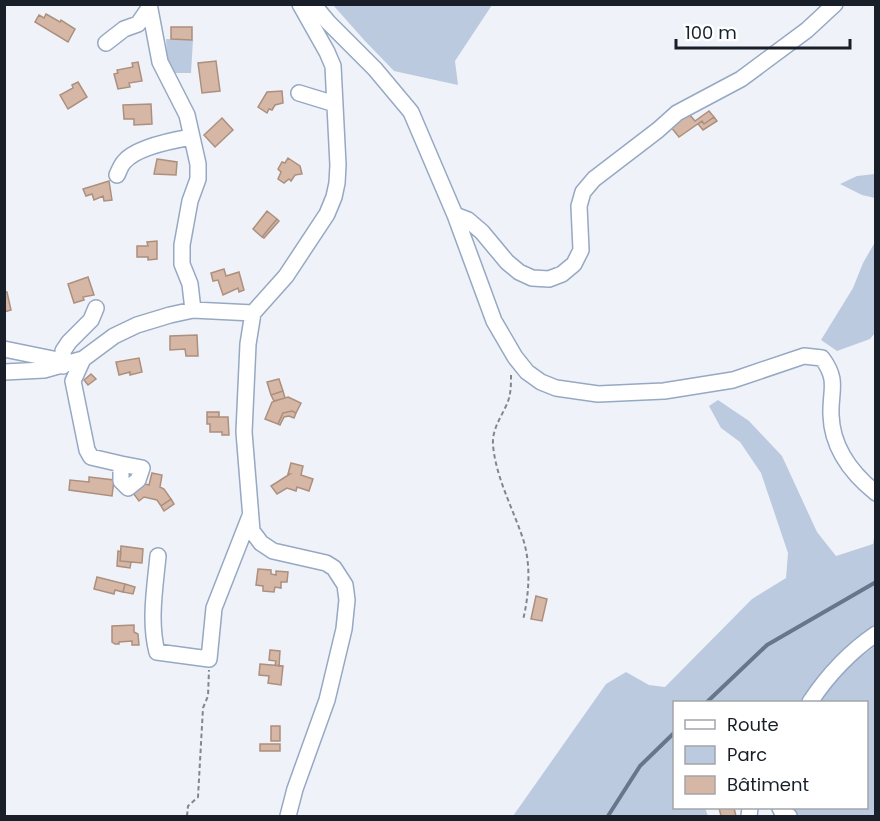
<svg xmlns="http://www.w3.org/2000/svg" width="880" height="821" viewBox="0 0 880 821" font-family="Poppins,sans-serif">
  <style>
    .green { fill: #bccadf }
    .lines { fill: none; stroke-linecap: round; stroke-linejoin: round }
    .stream { stroke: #68768c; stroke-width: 4 }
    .building { fill: #d6b7a6; stroke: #ad8f7e; stroke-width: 1.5 }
    .minor-casing { stroke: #96a8c3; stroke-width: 18 }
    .path { stroke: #82878f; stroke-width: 2; stroke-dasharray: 4.5 3; stroke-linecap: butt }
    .minor { stroke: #fff; stroke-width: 15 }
  </style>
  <rect width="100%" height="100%" fill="#eff3f9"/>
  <path class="green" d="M 333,5 L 492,5 L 455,61 L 458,85 L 394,71 L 365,41 Z
    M 166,39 L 193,40 L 191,73 L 168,73 Z
    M 875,174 L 875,198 L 862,195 L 840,184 L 857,176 Z
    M 875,242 L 875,333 L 870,339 L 837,351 L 821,340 L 853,288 L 863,263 Z
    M 718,400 L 749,421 L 782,456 L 817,532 L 836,556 L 873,544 L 875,531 L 875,626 C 839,648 825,669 801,702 L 674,702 L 674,808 L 705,808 L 708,816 L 513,816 L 606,684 L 626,672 L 649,685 L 665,687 L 752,599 L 786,578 L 788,553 L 761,473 L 740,442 L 721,428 L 709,406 Z
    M 875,646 L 875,816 L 805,816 L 794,814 L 788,808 L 866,808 L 866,702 L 815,702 L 848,667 Z"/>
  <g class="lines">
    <path class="stream" d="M 707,702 L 767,645 L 876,582
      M 608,816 L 640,766 L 674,733"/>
  </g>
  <path class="building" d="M 46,14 L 60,22 L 61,20 L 75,29 L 68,42 L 35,22 L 39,15 L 44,18 Z
    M 171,27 L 192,27 L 192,40 L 171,39 Z
    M 216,61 L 220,91 L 202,93 L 198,63 Z
    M 138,62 L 142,81 L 129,83 L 130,87 L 118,89 L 114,74 L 118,73 L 117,70 L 133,67 L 132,63 Z
    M 78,82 L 87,97 L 68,109 L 60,95 L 73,88 L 72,85 Z
    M 282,91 L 283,103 L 275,105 L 272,110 L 269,109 L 267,113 L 258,107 L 267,92 Z
    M 151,104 L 152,124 L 134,125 L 134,119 L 124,119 L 123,105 Z
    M 709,111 L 714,117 L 704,124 L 702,121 L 679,137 L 670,126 L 689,114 L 695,121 Z
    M 714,117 L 717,121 L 703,130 L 698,124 L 702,121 L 704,124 Z
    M 222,118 L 233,130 L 215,147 L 204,135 Z
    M 288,158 L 300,166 L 302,174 L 295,175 L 291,181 L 289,179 L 284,183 L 278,179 L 281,172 L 278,169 L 282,162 L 285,163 Z
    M 157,159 L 177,162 L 176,175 L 154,174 Z
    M 109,181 L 112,200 L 104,201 L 103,196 L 94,200 L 92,194 L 86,196 L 83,189 Z
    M 267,211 L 277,219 L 262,237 L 253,229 Z
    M 277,219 L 279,221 L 264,238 L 262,237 Z
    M 157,241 L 157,259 L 148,260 L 148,257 L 137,257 L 137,246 L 148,246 L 147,242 Z
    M 224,269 L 226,276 L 239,272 L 244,290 L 239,292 L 238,288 L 223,295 L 218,280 L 213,281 L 211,273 Z
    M 88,277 L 94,295 L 83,297 L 84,300 L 74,303 L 68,284 Z
    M 4,292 L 7,292 L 11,310 L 4,312 Z
    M 197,335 L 198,356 L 186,356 L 185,349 L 170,350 L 170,336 Z
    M 139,358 L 142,372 L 130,375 L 130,372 L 119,375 L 116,362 Z
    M 91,374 L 96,379 L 88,385 L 84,380 Z
    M 279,379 L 283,391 L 271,395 L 267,382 Z
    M 283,391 L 285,398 L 274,401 L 271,395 Z
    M 288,397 L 301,403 L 296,413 L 292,411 L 283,413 L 278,424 L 265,419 L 272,402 Z
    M 292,411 L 296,413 L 294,418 L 289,416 L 284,417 L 280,425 L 278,424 L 283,413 Z
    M 207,412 L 219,412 L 219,417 L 207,417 Z
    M 207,417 L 228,417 L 229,435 L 222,435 L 222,432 L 210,432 L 210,424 L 207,424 Z
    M 291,463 L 303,466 L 301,475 L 313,479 L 309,491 L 297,487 L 296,491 L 287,488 L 277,494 L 271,486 L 290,474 L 288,474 Z
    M 152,473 L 162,475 L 160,487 L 164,489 L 171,499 L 161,506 L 157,500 L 144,497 L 139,501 L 133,493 L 145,484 L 149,485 Z
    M 89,477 L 114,480 L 112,496 L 69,490 L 70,480 L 89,482 Z
    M 171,499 L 174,504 L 164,511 L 161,506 Z
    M 121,546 L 143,549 L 142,563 L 120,561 Z
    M 118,551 L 121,552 L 120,561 L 131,562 L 130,568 L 117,566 Z
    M 258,569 L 271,570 L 271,574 L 276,575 L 276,571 L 288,572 L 287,582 L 281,582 L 281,588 L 275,587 L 274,592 L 263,591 L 263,586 L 256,585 Z
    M 97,577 L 125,584 L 123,592 L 115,590 L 114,594 L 94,589 Z
    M 125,584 L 135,587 L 133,594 L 123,592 Z
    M 536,596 L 547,599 L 542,621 L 531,619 Z
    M 134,625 L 134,632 L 138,634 L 139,645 L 132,645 L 132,641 L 119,642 L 119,644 L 115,644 L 112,642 L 112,626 Z
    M 270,650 L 280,651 L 279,666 L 275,665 L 276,661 L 269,660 Z
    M 260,664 L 283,666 L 281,685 L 268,683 L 269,676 L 259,675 Z
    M 271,726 L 280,726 L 280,741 L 271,741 Z
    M 260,744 L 280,744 L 280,751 L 260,751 Z
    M 719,808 L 734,808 L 736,816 L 721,816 Z"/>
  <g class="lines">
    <g class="minor-casing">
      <path id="minor" d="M 149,4 L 160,62 L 187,115 L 198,164 L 198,179 L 190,201 L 182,245 L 182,264 L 190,284 L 193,310
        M 313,4 L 328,22 L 375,69 L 411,112 L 455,215 L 494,321 L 515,357 L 527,372 L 541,382 L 556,388 L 598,394 L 664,391 L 733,380 L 804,356 L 822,358 C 839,381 830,390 831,415 C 832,448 851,473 876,493
        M 106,43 L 124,29 L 138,24 L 149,8
        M 299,93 L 335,104
        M 117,175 C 119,171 121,165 124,162 C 136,147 174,140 192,137
        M 455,215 L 468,220 L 482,232 L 507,262 L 519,272 L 532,278 L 549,279 L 562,274 L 574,264 L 581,250 L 579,206 L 583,192 L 594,179 L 658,130 L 677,113 L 741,79 L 807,30 L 835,4
        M 4,349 L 53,359 L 63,366
        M 83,359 L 73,381 L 87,450 L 91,457 L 121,464 L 121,481 L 128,488 L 138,480 L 142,468 L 121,464
        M 63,366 L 63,351 L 69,342 L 91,320 L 96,308
        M 4,372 L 44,370 L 83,359 L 114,336 L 137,325 L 170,315 L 193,310 L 253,313
        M 158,556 C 155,587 149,622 157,652 L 209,659 L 214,608 L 250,516
        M 810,702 C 828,675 848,653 876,634
        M 780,808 L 783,814 L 789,816
        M 288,816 L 295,789 L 327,700 L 344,629 L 347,600 L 345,585 L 334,568 L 326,563 L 273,551 L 261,543 L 252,531 L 244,432 L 248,344 L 253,313 L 286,276 L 327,214 L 334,197 L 337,183 L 338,165 L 333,66 L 327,52 L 300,4
        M 749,816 L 750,808"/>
    </g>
    <path class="path" d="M 511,375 C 511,386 511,396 506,406 C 500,419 492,430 493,445 C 496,479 514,510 524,542 C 531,567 529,595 523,620
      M 187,816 L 188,806 L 198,797 L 203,708 L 208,696 L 209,670"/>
    <use href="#minor" class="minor"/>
  </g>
  <rect width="880" height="821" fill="none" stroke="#181f29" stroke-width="12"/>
  <rect x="673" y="701" width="195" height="108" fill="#ffffff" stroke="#a3a5a9" stroke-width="1.5"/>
  <rect x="685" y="720" width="30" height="9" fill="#ffffff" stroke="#a3a5a9" stroke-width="1.5"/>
  <text x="727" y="731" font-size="18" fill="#181f29">Route</text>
  <rect x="685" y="746" width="30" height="18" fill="#bccadf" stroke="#a3a5a9" stroke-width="1.5"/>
  <text x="727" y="761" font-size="18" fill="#181f29">Parc</text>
  <rect x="685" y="776" width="30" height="18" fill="#d6b7a6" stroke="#a3a5a9" stroke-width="1.5"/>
  <text x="727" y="791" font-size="18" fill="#181f29">Bâtiment</text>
  <path d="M676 39v9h174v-9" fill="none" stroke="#181f29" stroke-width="3"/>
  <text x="685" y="39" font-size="18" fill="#181f29" stroke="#ffffff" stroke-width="4.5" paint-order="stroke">100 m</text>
</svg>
